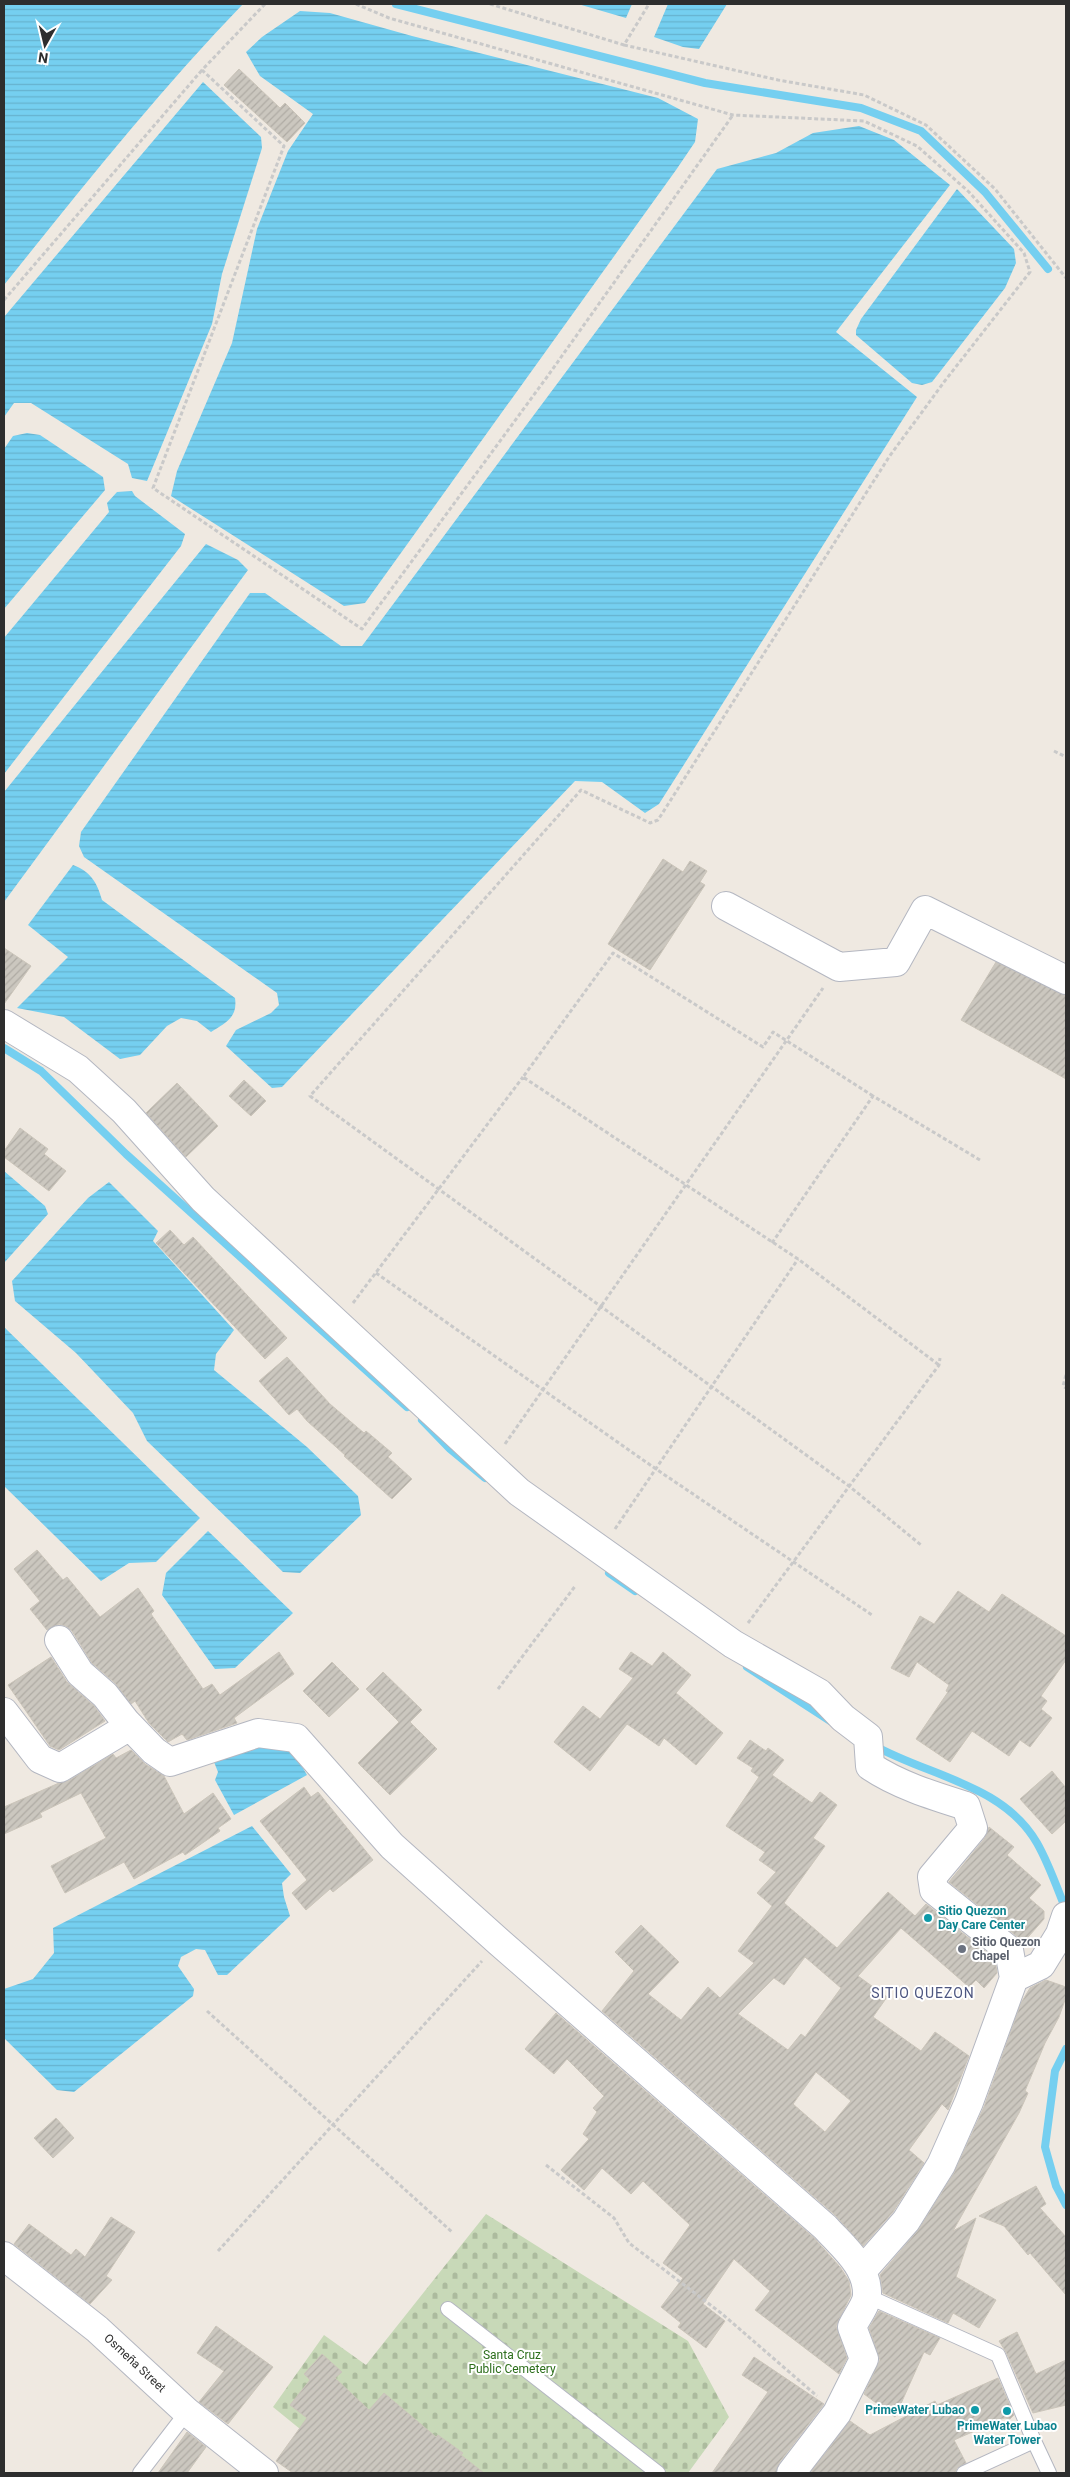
<svg xmlns="http://www.w3.org/2000/svg" width="1070" height="2477" viewBox="0 0 1070 2477" font-family="Roboto,sans-serif">
  <style>
    .cemetery { fill: url(#cemetery-stones) }
    .water { fill: url(#water-rules) }
    .lines { fill: none; stroke-linecap: round; stroke-linejoin: round }
    .stream { stroke: #75cff0; stroke-width: 8 }
    .building { fill: url(#building-hatch); stroke: #cbc5ba; fill-rule: evenodd }
    .service-casing { stroke: #b4b7c1; stroke-width: 16 }
    .minor-casing { stroke: #b4b7c1; stroke-width: 30 }
    .path { stroke: #c9c9c9; stroke-width: 3; stroke-dasharray: 4 2.5; stroke-linecap: butt }
    .service { stroke: #fff; stroke-width: 14 }
    .minor { stroke: #fff; stroke-width: 28 }
    .culture-dot { fill: #0f9aa8; stroke: #fff; stroke-width: 2 }
    .worship-dot { fill: #6b7280; stroke: #fff; stroke-width: 2 }
    .labels { text-anchor: middle; dominant-baseline: central; stroke-width: 4; stroke-linejoin: round; paint-order: stroke }
    .culture-label { font-size: 12px; font-weight: bold; fill: #0d838f; stroke: #fff; text-anchor: start }
    .worship-label { font-size: 12px; font-weight: bold; fill: #5b616d; stroke: #fff; text-anchor: start }
    .park-label { font-size: 12px; fill: #2c6e1b; stroke: #fff }
    .street-label { font-size: 12px; fill: #2e2e2e; stroke: #fff }
    .neighbourhood-label { font-size: 14px; letter-spacing: 1px; fill: #4d5680; stroke: #fff }
  </style>
  <defs>
    <pattern id="cemetery-stones" width="16" height="16" patternUnits="userSpaceOnUse" patternTransform="scale(1.25)"><rect width="16" height="16" fill="#c8d9b8"/><path d="M2 7V4a2 2 0 0 1 4 0v3zM10 15v-3a2 2 0 0 1 4 0v3z" fill="#acbb9e"/></pattern>
    <pattern id="water-rules" width="6" height="5" patternUnits="userSpaceOnUse" patternTransform="scale(1.25)"><rect width="6" height="5" fill="#75cff0"/><path d="M0 2.5h6" fill="none" stroke="#66b2ce"/></pattern>
    <pattern id="building-hatch" width="6" height="6" patternUnits="userSpaceOnUse" patternTransform="scale(1.25)"><rect width="6" height="6" fill="#cbc7bf"/><path d="M-1 1l2-2M0 6l6-6M5 7l2-2" fill="none" stroke="#afaba4"/></pattern>
  </defs>
  <rect width="100%" height="100%" fill="#efe9e1"/>
  <path class="cemetery" d="M 486,2214 L 688,2341 L 729,2417 L 688,2473 L 354,2473 L 273,2407 L 324,2335 L 366,2365 Z"/>
  <path class="water" d="M 4,4 L 243,4 C 157,93 81,189 4,285 Z
    M 578,4 L 632,4 L 626,18 Z
    M 668,4 L 727,4 L 699,49 L 683,47 L 654,37 Z
    M 300,11 L 330,13 L 412,36 L 658,98 L 698,119 L 695,142 L 676,170 L 365,603 L 344,606 L 171,496 L 177,471 L 232,343 L 257,229 L 288,151 L 313,114 L 260,76 L 246,52 L 262,37 Z
    M 203,82 L 261,137 L 262,148 L 222,274 L 212,324 L 147,481 L 132,478 L 128,464 L 31,403 L 14,403 L 4,417 L 4,317 Z
    M 859,126 L 894,140 L 950,185 L 836,332 L 917,397 L 659,804 L 645,813 L 602,782 L 575,781 L 282,1087 L 272,1088 L 226,1046 L 236,1030 L 271,1013 L 279,1005 L 277,993 L 84,857 L 79,846 L 81,832 L 250,593 L 265,593 L 341,646 L 362,646 L 717,169 L 776,153 L 813,133 Z
    M 957,189 L 1014,249 L 1016,263 L 1005,288 L 932,382 L 922,385 L 912,383 L 856,335 L 856,330 L 861,319 Z
    M 27,433 L 40,435 L 103,477 L 105,490 L 4,609 L 4,449 L 13,436 Z
    M 132,491 L 135,496 L 185,534 L 181,546 L 4,774 L 4,638 L 109,512 L 107,503 L 117,492 Z
    M 206,544 L 238,560 L 248,570 L 4,902 L 4,792 Z
    M 73,865 C 90,871 97,882 102,900 L 235,998 C 238,1018 225,1023 211,1032 L 197,1021 L 181,1018 L 167,1026 L 140,1055 L 120,1059 L 64,1017 L 17,1008 L 68,957 L 28,925 Z
    M 4,1171 L 45,1206 L 48,1214 L 4,1263 Z
    M 109,1182 L 158,1231 L 153,1241 L 234,1330 L 216,1354 L 214,1370 L 307,1447 L 358,1496 L 361,1515 L 300,1573 L 283,1572 L 147,1441 L 133,1413 L 76,1353 L 15,1301 L 12,1281 L 88,1198 Z
    M 4,1327 L 200,1518 L 156,1562 L 129,1563 L 101,1581 L 4,1486 Z
    M 208,1531 L 293,1613 L 235,1668 L 215,1669 L 162,1595 L 166,1573 Z
    M 263,1743 L 290,1746 L 307,1775 L 234,1815 L 215,1780 L 218,1772 L 212,1757 Z
    M 252,1826 L 291,1874 L 282,1883 L 284,1897 L 290,1916 L 227,1975 L 218,1975 L 205,1950 L 196,1949 L 181,1957 L 178,1966 L 194,1989 L 193,1996 L 74,2092 L 57,2090 L 4,2038 L 4,1989 L 33,1979 L 54,1953 L 53,1928 Z"/>
  <g class="lines">
    <path class="stream" d="M 396,4 L 705,83 L 861,108 L 921,131 L 985,192 L 1048,269
      M 4,1048 L 41,1071 L 126,1154 L 407,1407
      M 422,1420 L 450,1449 L 485,1478
      M 609,1573 L 635,1591
      M 747,1667 L 830,1721
      M 875,1746 C 929,1776 1004,1785 1037,1843 C 1049,1864 1057,1888 1066,1910
      M 1066,2049 L 1055,2071 L 1045,2147 L 1056,2186 L 1066,2205"/>
  </g>
  <path class="building" d="M 239,69 L 280,108 L 285,103 L 305,123 L 287,142 L 224,85 Z
    M 663,859 L 683,872 L 690,861 L 707,871 L 700,882 L 705,885 L 650,970 L 608,944 Z
    M 4,948 L 31,966 L 4,1004 Z
    M 996,962 L 1066,996 L 1066,1079 L 961,1020 Z
    M 244,1080 L 266,1101 L 251,1116 L 229,1096 Z
    M 177,1083 L 218,1126 L 186,1157 L 146,1113 Z
    M 20,1128 L 48,1149 L 44,1154 L 66,1171 L 49,1191 L 4,1157 L 4,1151 Z
    M 170,1230 L 184,1245 L 193,1237 L 287,1338 L 265,1359 L 156,1243 Z
    M 287,1357 L 330,1404 L 364,1433 L 366,1431 L 392,1453 L 388,1457 L 412,1479 L 392,1499 L 344,1456 L 345,1455 L 307,1421 L 297,1409 L 289,1415 L 259,1381 Z
    M 37,1550 L 63,1580 L 67,1577 L 100,1617 L 138,1588 L 154,1611 L 151,1614 L 203,1689 L 212,1684 L 220,1695 L 279,1652 L 294,1674 L 234,1718 L 237,1723 L 187,1740 L 182,1734 L 168,1742 L 149,1723 L 135,1701 L 131,1704 L 115,1683 L 92,1663 L 72,1631 L 66,1626 L 59,1624 L 47,1630 L 30,1609 L 40,1601 L 14,1569 Z
    M 958,1591 L 989,1612 L 1002,1594 L 1066,1636 L 1066,1660 L 1041,1696 L 1047,1701 L 1041,1709 L 1052,1718 L 1030,1747 L 1020,1740 L 1009,1756 L 972,1731 L 950,1762 L 916,1739 L 948,1692 L 946,1691 L 949,1685 L 917,1662 L 909,1677 L 891,1668 L 920,1616 L 934,1624 Z
    M 631,1652 L 652,1666 L 663,1652 L 691,1675 L 676,1693 L 723,1733 L 696,1765 L 664,1738 L 659,1746 L 627,1724 L 590,1771 L 554,1742 L 583,1706 L 600,1719 L 633,1678 L 619,1669 Z
    M 51,1657 L 67,1682 L 94,1706 L 105,1721 L 59,1750 L 50,1746 L 8,1685 Z
    M 332,1662 L 359,1689 L 329,1717 L 303,1691 Z
    M 383,1672 L 422,1710 L 410,1722 L 437,1749 L 390,1795 L 358,1763 L 399,1722 L 366,1689 Z
    M 750,1740 L 766,1751 L 768,1748 L 784,1760 L 772,1775 L 812,1803 L 820,1792 L 837,1805 L 813,1838 L 825,1846 L 784,1903 L 837,1948 L 888,1892 L 915,1916 L 926,1904 L 995,1959 L 997,1973 L 984,1988 L 976,1980 L 969,1987 L 901,1928 L 858,1976 L 887,1997 L 873,2017 L 921,2051 L 935,2032 L 969,2056 L 948,2110 L 942,2104 L 909,2150 L 924,2163 L 893,2212 L 863,2246 L 835,2215 L 602,2011 L 634,1971 L 615,1952 L 641,1925 L 679,1962 L 648,1994 L 681,2020 L 708,1987 L 720,1998 L 754,1963 L 738,1951 L 772,1906 L 757,1893 L 776,1872 L 759,1860 L 765,1852 L 726,1826 L 759,1777 L 751,1771 L 753,1768 L 737,1758 ZM 805,1957 L 841,1988 L 805,2037 L 801,2034 L 788,2050 L 738,2014 L 774,1978 L 784,1985 ZM 816,2072 L 851,2101 L 825,2132 L 793,2104 Z
    M 131,1750 L 145,1764 L 164,1776 L 184,1814 L 213,1793 L 231,1819 L 218,1828 L 220,1831 L 185,1855 L 183,1852 L 134,1879 L 124,1862 L 65,1893 L 51,1866 L 106,1838 L 81,1793 L 40,1813 L 42,1817 L 4,1834 L 4,1807 L 59,1783 L 68,1781 L 113,1754 L 116,1758 Z
    M 1052,1771 L 1066,1788 L 1066,1821 L 1052,1834 L 1020,1799 Z
    M 304,1787 L 311,1797 L 318,1792 L 373,1860 L 333,1892 L 330,1889 L 306,1910 L 292,1893 L 307,1880 L 260,1821 Z
    M 989,1827 L 1014,1847 L 1007,1855 L 1041,1885 L 1029,1898 L 1044,1911 L 1044,1919 L 1022,1944 L 1019,1938 L 949,1882 L 985,1838 Z
    M 1046,1980 L 1066,1987 L 1066,1997 L 1059,2017 L 1045,2043 L 1025,2091 L 1028,2093 L 1019,2113 L 953,2231 L 976,2218 L 956,2277 L 996,2300 L 979,2328 L 953,2313 L 948,2323 L 883,2293 L 880,2275 L 919,2229 L 954,2173 L 984,2107 L 1021,2003 L 1030,1988 Z
    M 556,2013 L 814,2238 L 840,2267 L 849,2281 L 851,2295 L 836,2326 L 847,2358 L 839,2374 L 755,2310 L 770,2291 L 734,2259 L 703,2304 L 725,2321 L 706,2348 L 678,2327 L 681,2323 L 661,2307 L 683,2278 L 663,2263 L 690,2225 L 643,2181 L 631,2194 L 602,2168 L 584,2190 L 561,2170 L 589,2139 L 583,2134 L 597,2112 L 593,2108 L 604,2096 L 567,2059 L 554,2074 L 525,2049 Z
    M 56,2118 L 74,2138 L 53,2158 L 34,2138 Z
    M 1036,2186 L 1046,2204 L 1040,2208 L 1066,2237 L 1066,2295 L 1030,2253 L 1028,2255 L 1004,2226 L 979,2216 Z
    M 111,2217 L 135,2232 L 106,2276 L 112,2280 L 90,2304 L 14,2244 L 29,2224 L 71,2255 L 76,2249 L 85,2257 Z
    M 879,2311 L 940,2338 L 930,2355 L 924,2352 L 895,2417 L 864,2394 L 880,2360 L 869,2328 Z
    M 216,2326 L 273,2367 L 228,2424 L 199,2402 L 224,2371 L 197,2353 Z
    M 1017,2332 L 1036,2374 L 1066,2360 L 1066,2405 L 1033,2413 L 1006,2352 L 999,2341 Z
    M 322,2354 L 342,2372 L 335,2378 L 369,2410 L 384,2393 L 436,2437 L 438,2435 L 463,2453 L 461,2455 L 484,2473 L 293,2473 L 276,2461 L 307,2418 L 290,2405 L 310,2380 L 304,2374 Z
    M 754,2357 L 824,2404 L 779,2463 L 776,2473 L 712,2473 L 768,2392 L 742,2375 Z
    M 998,2378 L 1014,2415 L 1010,2419 L 1005,2418 L 985,2423 L 986,2426 L 954,2440 L 966,2463 L 957,2468 L 955,2473 L 810,2473 L 850,2421 L 870,2435 L 935,2401 L 937,2405 Z
    M 187,2432 L 206,2447 L 187,2473 L 158,2473 Z"/>
  <g class="lines">
    <g class="service-casing">
      <path id="service" d="M 867,2296 L 998,2355 L 1034,2441
        M 448,2309 L 658,2473
        M 140,2473 L 187,2412
        M 964,2473 L 1034,2441 L 1049,2473"/>
    </g>
    <g class="minor-casing">
      <path id="minor" d="M 726,906 L 839,967 L 896,962 L 925,910 L 1066,980
        M 4,1024 L 78,1069 L 124,1111 L 203,1199 L 519,1492 L 733,1644 L 819,1693 L 843,1718 L 868,1737 L 870,1766 C 898,1785 934,1796 966,1806 L 973,1828 L 932,1877 L 934,1890 L 1009,1950 L 1014,1978 L 969,2102 L 941,2165 L 906,2221 L 862,2271
        M 59,1640 L 80,1673 L 105,1695 L 126,1722 L 154,1751 L 170,1762 L 258,1733 L 296,1738 L 392,1846 L 499,1942 L 825,2227 C 842,2246 868,2266 867,2295 C 867,2304 856,2318 852,2327 L 864,2359 L 837,2413 L 791,2473
        M 4,1712 L 40,1759 L 60,1768 L 130,1726
        M 1014,1978 L 1041,1965 L 1060,1934 L 1066,1916
        M 4,2256 L 97,2329 L 187,2412 L 264,2473"/>
    </g>
    <path class="path" d="M 265,4 L 202,70 L 284,146 L 153,488 L 362,629 L 547,377 L 733,115
      M 356,4 L 389,18 L 733,115 L 864,121 L 917,146 L 969,192 L 1024,253 L 1030,272 L 944,382 L 889,457 L 658,820 L 650,823 L 581,790 L 310,1096 L 849,1486 L 921,1545
      M 490,4 L 624,45 L 649,4
      M 624,45 L 778,80 L 864,95 L 926,125 L 995,189 L 1066,278
      M 4,300 L 202,70
      M 1054,751 L 1066,757
      M 873,1096 L 773,1032 L 763,1047 L 613,953 L 523,1077 L 798,1259 L 939,1365
      M 772,1243 L 873,1096 L 980,1160
      M 376,1273 L 656,1469 L 872,1615
      M 353,1303 L 523,1077
      M 1066,1375 L 1063,1386 L 1066,1388
      M 505,1444 L 823,988
      M 615,1529 L 798,1259
      M 748,1623 L 939,1365 L 940,1358
      M 498,1689 L 576,1585
      M 207,2011 L 452,2232
      M 546,2165 L 614,2218 L 629,2243 L 721,2313 L 817,2396
      M 218,2251 L 482,1961"/>
    <use href="#service" class="service"/>
    <use href="#minor" class="minor"/>
  </g>
  <g class="culture-dot">
    <circle cx="928" cy="1918" r="5"/>
    <circle cx="975" cy="2410" r="5"/>
    <circle cx="1007" cy="2411" r="5"/>
  </g>
  <circle class="worship-dot" cx="962" cy="1949" r="5"/>
  <g class="labels">
    <g class="culture-label">
      <text x="938" y="1911">Sitio Quezon<tspan x="938" dy="14">Day Care Center</tspan></text>
      <text x="965" y="2410" text-anchor="end">PrimeWater Lubao</text>
      <text x="1007" y="2426" text-anchor="middle">PrimeWater Lubao<tspan x="1007" dy="14">Water Tower</tspan></text>
    </g>
    <g class="worship-label">
      <text x="972" y="1942">Sitio Quezon<tspan x="972" dy="14">Chapel</tspan></text>
    </g>
    <g class="park-label">
      <text x="512" y="2355">Santa Cruz<tspan x="512" dy="14">Public Cemetery</tspan></text>
    </g>
    <g class="street-label">
      <text transform="translate(135 2363) rotate(43)">Osmeña Street</text>
    </g>
    <g class="neighbourhood-label">
      <text x="923" y="1993">SITIO QUEZON</text>
    </g>
  </g>
  <rect width="1070" height="2477" fill="none" stroke="#2e2e2e" stroke-width="10"/>
  <g transform="translate(45 45) rotate(188)" stroke="#ffffff" stroke-width="4" paint-order="stroke">
  <path d="M0-4L9 19L0 12L-9 19Z" fill="#2e2e2e"/>
  <text y="-8" font-size="14" font-weight="bold" text-anchor="middle" fill="#2e2e2e">N</text>
  </g>
</svg>
